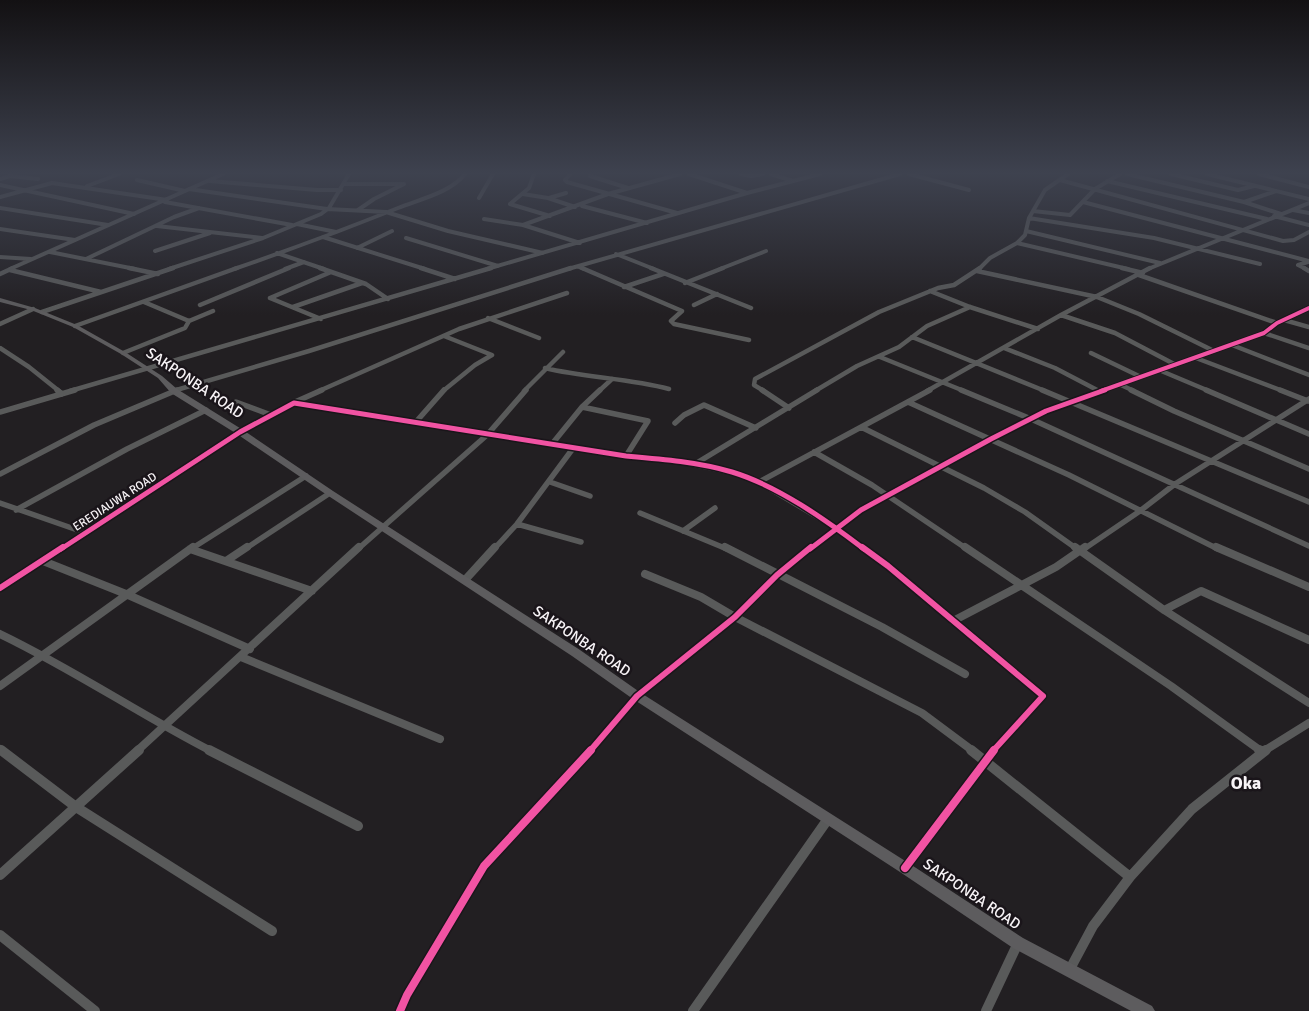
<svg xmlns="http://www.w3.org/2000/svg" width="1309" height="1011" viewBox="0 0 1309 1011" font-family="Signika,sans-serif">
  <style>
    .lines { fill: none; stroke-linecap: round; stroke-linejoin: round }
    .minor-far4 { stroke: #595a5a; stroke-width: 4 }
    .minor-far3 { stroke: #595a5a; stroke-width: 4.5 }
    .minor-far2 { stroke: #595a5a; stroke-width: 5.5 }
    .minor-far1 { stroke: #595a5a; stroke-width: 8 }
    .minor { stroke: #595a5a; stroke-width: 10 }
    .tertiary { fill: #595a5a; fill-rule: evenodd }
    .secondary { fill: #5d5c5e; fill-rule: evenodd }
    .cycleway-far3-casing { stroke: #1a151a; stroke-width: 6 }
    .cycleway-far2-casing { stroke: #1a151a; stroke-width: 8 }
    .cycleway-far1-casing { stroke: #1a151a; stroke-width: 9 }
    .cycleway-casing { stroke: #1a151a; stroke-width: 11 }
    .cycleway-far3 { stroke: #f153a3; stroke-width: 4 }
    .cycleway-far2 { stroke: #f153a3; stroke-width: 5 }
    .cycleway-far1 { stroke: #f153a3; stroke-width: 6 }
    .cycleway { stroke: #f153a3; stroke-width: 8 }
    .labels { text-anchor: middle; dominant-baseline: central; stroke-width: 5; stroke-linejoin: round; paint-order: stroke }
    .street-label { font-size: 12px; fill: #f8f4f7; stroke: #1a151a }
    .near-street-label { font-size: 15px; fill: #f8f4f7; stroke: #1a151a }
    .near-quarter-label { font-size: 18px; font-weight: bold; fill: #f8f4f7; stroke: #1a151a }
  </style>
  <rect width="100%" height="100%" fill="#221f22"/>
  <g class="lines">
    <path class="minor-far4" d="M 570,174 L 565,180 L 567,182 L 677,213
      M 689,174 L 747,193
      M 741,174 L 751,176 L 763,174
      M 771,174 L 793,181
      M 909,174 L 969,190
      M 1127,174 L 1244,202 L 1281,214
      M 1171,174 L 1238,190 L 1254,186
      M 1207,174 L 1309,199
      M 1259,174 L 1309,187
      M 590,176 L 628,188
      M 0,179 L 10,176 L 38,179
      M 137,180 L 185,191
      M 1060,180 L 1283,241 L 1294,240 L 1309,232
      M 210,181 L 317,190 L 341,190
      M 1107,181 L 1267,219
      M 344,184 L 404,184 L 374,199 L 358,210
      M 0,185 L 134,214
      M 87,186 L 119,174
      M 189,189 L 327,209 L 386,212 L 448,231 L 543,253
      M 523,194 L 548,198 L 575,207
      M 0,197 L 52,183 L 167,200
      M 479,198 L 493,174
      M 549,198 L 566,193
      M 165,202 L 292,225
      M 1083,202 L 1309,261
      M 1244,202 L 1276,191
      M 510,204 L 550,216
      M 510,204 L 529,188 L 534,174
      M 582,206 L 647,223
      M 0,208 L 108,225
      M 1293,210 L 1309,213
      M 1033,211 L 1070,215 L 1095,189 L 1120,174
      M 1274,216 L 1309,225
      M 1029,218 L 1154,238 L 1260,264
      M 484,219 L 523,225 L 580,243
      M 297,224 L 336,232
      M 523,225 L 608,194 L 680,174
      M 157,226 L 262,238
      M 0,229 L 75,240
      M 1026,231 L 1160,263
      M 323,237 L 425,269
      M 406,238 L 498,266
      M 1017,243 L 1128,269
      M 357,248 L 392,231
      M 155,251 L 210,233
      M 50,252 L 135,269
      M 277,253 L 324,269
      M 616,254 L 654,269
      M 0,257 L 31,259
      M 86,259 L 174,217 L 199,208
      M 579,267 L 584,269
      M 10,269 L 223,174
      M 169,269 L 263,238 L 321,214 L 329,208 L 349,174
      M 234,269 C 289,250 343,230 398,208 C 420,199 450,193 465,174
      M 285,269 L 304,262
      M 487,269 L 747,193 L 820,174
      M 568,269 L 900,174
      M 720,269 L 766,251
      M 979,269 L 990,258 L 1017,243 L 1025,235 L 1029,218 L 1045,190 L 1068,174
      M 1148,269 L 1309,203
      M 1306,269 L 1298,265 L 1308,262"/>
    <path class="minor-far3" d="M 129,268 L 158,274
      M 320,268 L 366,284 L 388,299
      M 421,268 L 455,279
      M 582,268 L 682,311 L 671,321 L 674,324 L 749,340
      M 651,268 L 751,308
      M 1122,268 L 1143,273
      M 1304,268 L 1309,271
      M 10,270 L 101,292
      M 977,271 L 1097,297 L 1139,314 L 1214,351
      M 0,274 L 13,268
      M 1139,275 L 1277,323
      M 685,283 L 723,268
      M 624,287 L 663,274
      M 930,291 L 970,307 L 1038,329
      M 270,298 L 331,272
      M 270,298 L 321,319
      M 200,305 L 289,268
      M 694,305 L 717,294
      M 293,307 L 362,283
      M 42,312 L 173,268
      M 1061,315 L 1115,333 L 1176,365
      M 488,318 L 539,338
      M 1284,320 L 1309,327
      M 189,321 L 213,311
      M 0,324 L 33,309
      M 75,326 L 237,268
      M 1264,333 L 1309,348
      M 912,337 L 1045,391
      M 1232,345 L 1309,375
      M 0,348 L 29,367 L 59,391
      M 1004,348 L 1055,368 L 1099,391
      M 123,353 L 185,328 L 189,321 L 144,302
      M 1091,353 L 1141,377
      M 880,357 L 964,391
      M 1196,358 L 1283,391
      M 545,368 C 586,378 628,378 669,389
      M 1159,370 L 1209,391
      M 1121,385 L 1134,391
      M 70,391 L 491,268
      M 173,391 L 309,351 L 571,268
      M 319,391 L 459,329 L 567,293
      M 443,391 L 475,365 L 492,355 L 444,336
      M 524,391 L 563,352
      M 599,391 L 612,379
      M 764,391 L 754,385 L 755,379 L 879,312 L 938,288 L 954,285 L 980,268
      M 815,391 L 857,366 L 899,347 L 927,326 L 970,307
      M 927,391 L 1061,315 L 1150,268
      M 1101,391 L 1264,333 L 1277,323 L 1309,308"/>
    <path class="minor-far2" d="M 57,390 L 62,394
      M 762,390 L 789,408
      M 961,390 L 1031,419 L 1309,546
      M 1042,390 L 1309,502
      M 1131,390 L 1174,411 L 1309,469
      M 1206,390 L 1309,434
      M 1280,390 L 1308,401
      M 236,402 L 271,415
      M 295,402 L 322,390
      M 908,402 L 1069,475 L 1218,549
      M 582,407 L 648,421 L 626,456
      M 0,412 L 75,390
      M 415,423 L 444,390
      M 675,423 L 684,415 L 704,405 L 756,428
      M 861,427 L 984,488 L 1025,512 L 1077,549
      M 240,432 L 294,403 L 626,456 L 673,460 L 731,472 L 759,482 L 836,528 L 864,549
      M 552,444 L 582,407 L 600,390
      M 814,452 L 872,485 L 967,549
      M 695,464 L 817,390
      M 0,474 L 94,425 L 177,390
      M 550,482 L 590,496
      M 759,482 L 930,390
      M 0,503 L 86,533
      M 16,510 L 127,449 L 206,410
      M 640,513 L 727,549
      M 517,524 L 581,542
      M 683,531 L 715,508
      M 191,549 L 306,476
      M 245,549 L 330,493
      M 358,549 L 487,435 L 526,390
      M 494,549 L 517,524 L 574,447
      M 810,549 L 861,510 L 991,439 L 1046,411 L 1105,390
      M 1084,549 L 1140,511 L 1175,484 L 1309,399"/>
    <path class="minor-far1" d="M 725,547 L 882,627 L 965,674
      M 862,547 L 888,566 L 1043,696 L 993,751
      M 965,547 L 1171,686 L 1261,751
      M 1075,547 L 1164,610 L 1309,703
      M 1216,547 L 1309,587
      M 190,549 L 312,591
      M 43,561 L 126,594 L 250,649
      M 226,561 L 247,547
      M 645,574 L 701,597 L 735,617 L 922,713 L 973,751
      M 465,580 L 495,547
      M 1164,610 L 1201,591 L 1309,640
      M 953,621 L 1056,567 L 1085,547
      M 0,634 C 73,669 139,714 211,751
      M 241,657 L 440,739
      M 0,686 L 193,547
      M 0,749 L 3,751
      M 137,751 L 359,547
      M 590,751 L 637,696 L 735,617 L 777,575 L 811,547
      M 1264,751 L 1309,723"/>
    <path class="minor" d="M 1,750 L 76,807 L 272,931
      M 209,750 L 358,826
      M 971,750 L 1130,877 L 1093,926 L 1070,969
      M 1259,750 L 1262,752
      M 905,868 L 994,750
      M 0,875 L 139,750
      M 1130,877 L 1192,809 L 1266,750
      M 0,935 L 95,1011
      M 400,1011 L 407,995 L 484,866 L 591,750
      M 693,1011 L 828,819
      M 986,1011 L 1018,943"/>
    <path class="tertiary" d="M 240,430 L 242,431 L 243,432 L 242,433 L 0,591 L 0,584 Z"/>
    <path class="secondary" d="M 0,298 L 35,308 L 77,325 L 125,352 L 162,376 L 177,389 L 243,430 L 333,491 L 580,650 L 641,693 L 910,864 L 1023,938 L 1152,1006 L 1155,1011 L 1131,1011 L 1013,948 L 900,872 L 633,699 L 572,656 L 327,495 L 237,434 L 171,393 L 158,378 L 121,354 L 73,327 L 31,310 L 0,302 Z"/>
    <g class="cycleway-far3-casing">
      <path id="cycleway-far3" d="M 1101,391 L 1264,333 L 1277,323 L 1309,308"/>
    </g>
    <g class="cycleway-far2-casing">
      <path id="cycleway-far2" d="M 61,549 L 240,432 L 294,403 L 626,456 C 661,459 698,462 732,472 C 778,486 826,520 864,549
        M 810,549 L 861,510 L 991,439 L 1046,411 L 1105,390"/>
    </g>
    <g class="cycleway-far1-casing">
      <path id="cycleway-far1" d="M 862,547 L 888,566 L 1043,696 L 993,751
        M 0,588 L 63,547
        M 590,751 L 637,696 L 735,617 L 777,575 L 811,547"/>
    </g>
    <g class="cycleway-casing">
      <path id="cycleway" d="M 905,868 L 994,750
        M 400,1011 L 407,995 L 484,866 L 591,750"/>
    </g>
    <use href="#cycleway-far3" class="cycleway-far3"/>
    <use href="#cycleway-far2" class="cycleway-far2"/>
    <use href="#cycleway-far1" class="cycleway-far1"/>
    <use href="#cycleway" class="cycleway"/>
  </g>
  <linearGradient id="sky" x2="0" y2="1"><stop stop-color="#131113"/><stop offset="0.55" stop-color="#3e424f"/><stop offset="1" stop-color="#3e424f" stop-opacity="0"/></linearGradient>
  <rect width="1309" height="315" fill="url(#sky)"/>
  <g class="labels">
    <g class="street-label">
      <text transform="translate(115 502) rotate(-33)">EREDIAUWA ROAD</text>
    </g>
    <g class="near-street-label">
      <text transform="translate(195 383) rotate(34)">SAKPONBA ROAD</text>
      <text transform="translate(582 641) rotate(34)">SAKPONBA ROAD</text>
      <text transform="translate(972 894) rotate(34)">SAKPONBA ROAD</text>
    </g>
    <g class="near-quarter-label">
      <text x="1246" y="783">Oka</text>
    </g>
  </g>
</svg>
